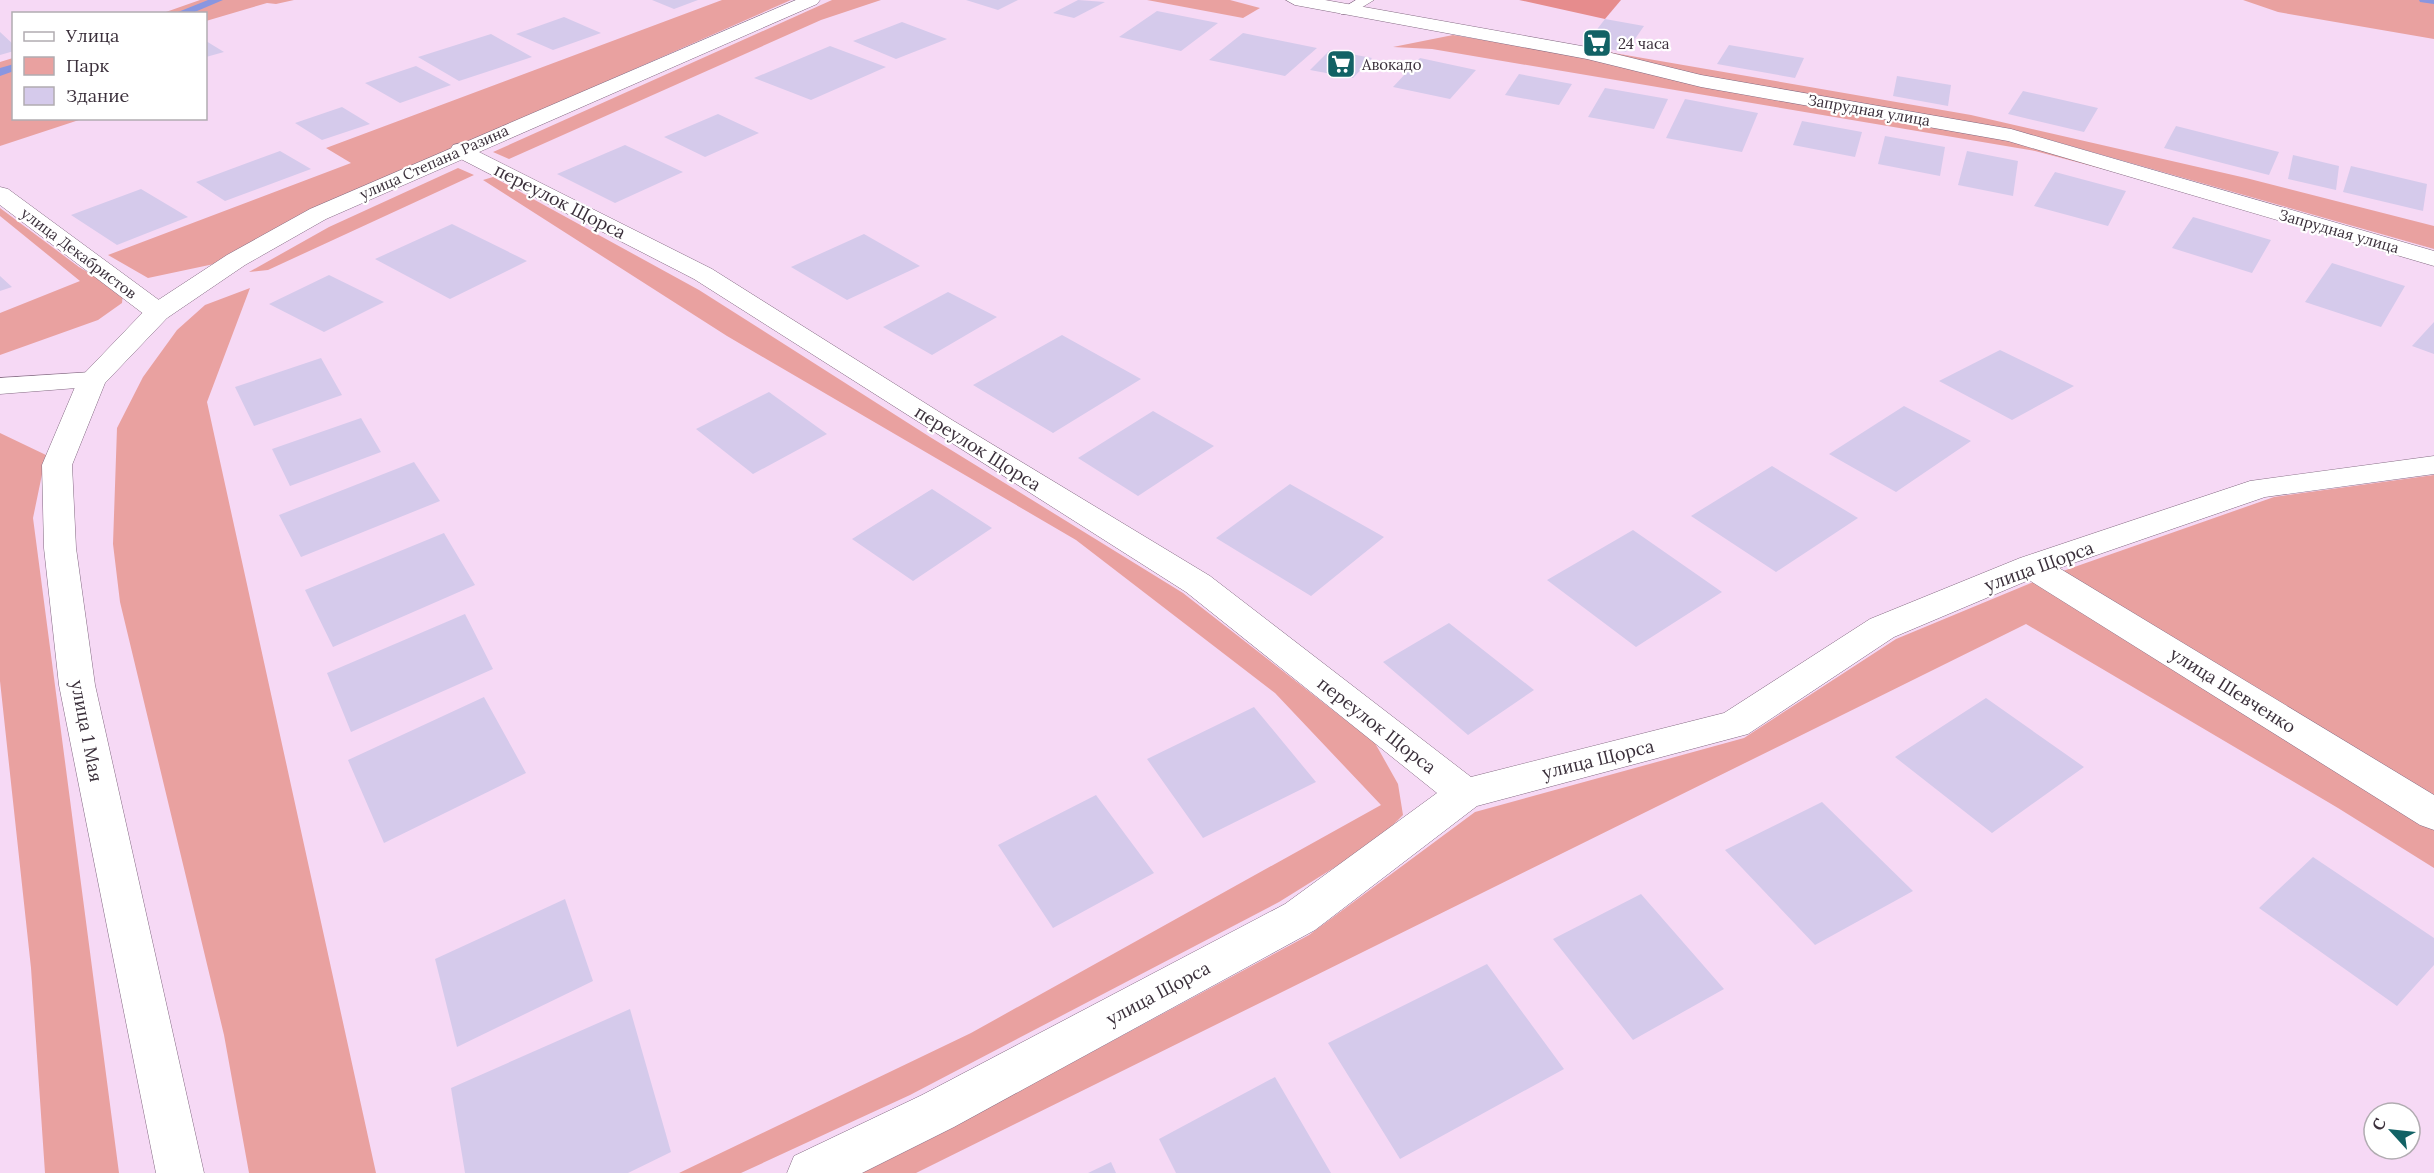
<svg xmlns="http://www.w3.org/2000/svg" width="2434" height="1173" viewBox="0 0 2434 1173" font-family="Lora,serif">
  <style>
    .green { fill: #e9a1a0 }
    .forest { fill: #e68c8d }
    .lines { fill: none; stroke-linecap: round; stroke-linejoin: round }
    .stream { fill: #8996e0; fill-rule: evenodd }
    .building { fill: #d5caeb }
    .lane-casing { stroke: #836a82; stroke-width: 1 }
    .street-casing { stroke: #836a82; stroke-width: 1 }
    .secondary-casing { stroke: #836a82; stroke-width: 1 }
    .lane { fill: #fff; fill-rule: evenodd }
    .street { fill: #fff; fill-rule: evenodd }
    .secondary { fill: #fff; fill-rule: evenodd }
    .labels { text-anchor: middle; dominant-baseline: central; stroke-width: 4.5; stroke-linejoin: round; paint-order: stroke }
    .far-poi-label { font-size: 15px; fill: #3b303b; stroke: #fff; text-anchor: start }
    .far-street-label { font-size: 15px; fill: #3b303b; stroke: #fff }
    .street-label { font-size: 18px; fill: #3b303b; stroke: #fff }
  </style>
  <rect width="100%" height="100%" fill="#f6d9f5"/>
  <path class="green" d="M 200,0 L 294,0 L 276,4 L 267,3 L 206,21 L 206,14 L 163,13 Z
    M 722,0 L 791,0 L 405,170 L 214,264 L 148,278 L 108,255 L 351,163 L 326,148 Z
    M 832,0 L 881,0 L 821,20 L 509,159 L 493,152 Z
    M 1147,0 L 1230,0 L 1260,8 L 1243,18 Z
    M 2243,0 L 2434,0 L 2434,39 L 2278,12 Z
    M 1453,35 L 1582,56 L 2006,140 L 2182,190 L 2035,151 L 1432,49 L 1393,47 Z
    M 1585,48 L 1971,115 L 2246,178 L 2434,226 L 2434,249 L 2011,129 L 1705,76 Z
    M 13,58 L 14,118 L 82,119 L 0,146 L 0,62 Z
    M 458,168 L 474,175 L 268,270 L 249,272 L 329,227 Z
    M 493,177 L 699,290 L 930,437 L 1183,593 L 1375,743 L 1398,784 L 1403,815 L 1377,841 L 1279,902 L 910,1095 L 741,1173 L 679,1173 L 971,1033 L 1381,805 L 1275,693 L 1076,540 L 727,336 L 483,180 Z
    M 0,208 L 79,267 L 123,293 L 122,303 L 98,320 L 0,355 L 0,313 L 80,281 L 0,216 Z
    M 250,288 L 207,402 L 376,1173 L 249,1173 L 224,1035 L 120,602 L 113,544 L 117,428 L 143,377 L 177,330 L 205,305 Z
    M 0,433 L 46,455 L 33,518 L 119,1173 L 45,1173 L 31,968 L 0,681 Z
    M 2434,475 L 2434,798 L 2063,571 L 2274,497 Z
    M 2036,581 L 2434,828 L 2434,868 L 2338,808 L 2026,624 L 916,1173 L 860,1173 L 934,1137 L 1309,935 L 1475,812 L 1744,738 L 1896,639 Z"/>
  <path class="forest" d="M 1519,0 L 1621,0 L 1605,19 Z"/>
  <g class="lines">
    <path class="stream" d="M 208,0 L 223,0 L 190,14 L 173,14 Z
      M 2419,0 L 2434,0 L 2434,4 L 2420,2 Z
      M 14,64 L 14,71 L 0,76 L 0,68 Z"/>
  </g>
  <path class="building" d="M 652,0 L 698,0 L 674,9 Z
    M 966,0 L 1018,0 L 998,10 Z
    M 1078,0 L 1105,2 L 1074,18 L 1053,13 Z
    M 1157,11 L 1218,23 L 1181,51 L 1119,37 Z
    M 564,17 L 601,33 L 553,50 L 516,34 Z
    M 1605,19 L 1644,26 L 1626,52 L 1585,45 Z
    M 902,22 L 947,39 L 896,59 L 853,41 Z
    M 0,32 L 14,45 L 14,51 L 0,55 Z
    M 1243,33 L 1317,48 L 1285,76 L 1209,60 Z
    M 491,34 L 532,57 L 459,81 L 418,57 Z
    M 206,41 L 224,52 L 206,57 Z
    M 1729,45 L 1804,58 L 1795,78 L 1717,64 Z
    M 830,46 L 886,67 L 811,100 L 754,78 Z
    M 1330,50 L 1372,58 L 1353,78 L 1310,70 Z
    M 1420,58 L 1476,70 L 1450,99 L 1393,87 Z
    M 416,66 L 451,85 L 400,103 L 365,83 Z
    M 1519,74 L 1572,84 L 1559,105 L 1505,95 Z
    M 1897,76 L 1951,85 L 1948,106 L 1893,96 Z
    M 1605,88 L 1668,99 L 1654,129 L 1588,117 Z
    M 2023,91 L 2098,108 L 2084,132 L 2008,114 Z
    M 1685,99 L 1758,113 L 1742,152 L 1666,138 Z
    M 342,107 L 370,124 L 322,140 L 295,123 Z
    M 718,114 L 759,133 L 705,157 L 664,137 Z
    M 1802,121 L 1862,132 L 1855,157 L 1793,145 Z
    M 2176,126 L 2279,152 L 2269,175 L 2164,148 Z
    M 1885,136 L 1945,147 L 1940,176 L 1878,164 Z
    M 625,145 L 683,172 L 615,203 L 557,174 Z
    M 280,151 L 311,169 L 225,201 L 196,182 Z
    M 1967,151 L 2018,161 L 2013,196 L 1958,185 Z
    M 2293,155 L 2339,166 L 2336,190 L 2288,179 Z
    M 2351,166 L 2427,184 L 2423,211 L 2343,192 Z
    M 2055,172 L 2126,191 L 2108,226 L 2034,206 Z
    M 141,189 L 188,217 L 117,245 L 71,215 Z
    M 2193,217 L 2271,240 L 2252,273 L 2172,248 Z
    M 452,224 L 527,261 L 450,299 L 375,259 Z
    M 864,234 L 920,266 L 847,300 L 791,267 Z
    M 2332,263 L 2405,286 L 2381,327 L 2305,302 Z
    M 329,275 L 384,302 L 324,332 L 269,304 Z
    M 0,276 L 12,287 L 0,291 Z
    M 948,292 L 997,317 L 932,355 L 883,327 Z
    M 2434,322 L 2434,354 L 2412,346 Z
    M 1062,335 L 1141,379 L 1053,433 L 973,385 Z
    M 2000,350 L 2074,386 L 2012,420 L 1939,381 Z
    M 321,358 L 342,395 L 254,426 L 235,387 Z
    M 769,392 L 827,434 L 753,474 L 696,429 Z
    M 1904,406 L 1971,441 L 1896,492 L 1829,454 Z
    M 1153,411 L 1214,446 L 1138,496 L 1078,458 Z
    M 361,418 L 381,452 L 290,486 L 272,449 Z
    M 414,462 L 440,501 L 301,557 L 279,515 Z
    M 1772,466 L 1858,518 L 1776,572 L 1691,516 Z
    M 1290,484 L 1384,537 L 1311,596 L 1216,538 Z
    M 932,489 L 992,528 L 913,581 L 852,539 Z
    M 1633,530 L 1722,592 L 1636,647 L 1547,580 Z
    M 444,533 L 475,585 L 333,647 L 305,590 Z
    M 465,614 L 493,669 L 351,732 L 327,673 Z
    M 1449,623 L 1534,690 L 1468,735 L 1383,662 Z
    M 484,697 L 526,773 L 384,843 L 348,760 Z
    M 1986,698 L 2084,767 L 1992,833 L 1895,757 Z
    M 1254,707 L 1316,782 L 1203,838 L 1147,759 Z
    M 1096,795 L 1154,873 L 1053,928 L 998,845 Z
    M 1822,802 L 1913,891 L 1815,945 L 1725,850 Z
    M 2313,857 L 2434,938 L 2434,965 L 2397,1006 L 2259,908 Z
    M 1641,894 L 1724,989 L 1633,1040 L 1553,939 Z
    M 565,899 L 593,981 L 457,1047 L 435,959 Z
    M 1487,964 L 1564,1069 L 1400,1159 L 1328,1043 Z
    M 630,1009 L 671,1152 L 628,1173 L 465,1173 L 451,1088 Z
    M 1275,1077 L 1331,1173 L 1176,1173 L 1159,1139 Z
    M 1111,1162 L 1116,1173 L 1088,1173 Z"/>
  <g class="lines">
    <g class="lane-casing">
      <path id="lane" d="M 1356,0 L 1374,0 L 1351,14 L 1341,14 L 1338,11 Z"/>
    </g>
    <g class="street-casing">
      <path id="street" d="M 1286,0 L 1325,0 L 1587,47 L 1701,75 L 2011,129 L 2434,251 L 2434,266 L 2008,141 L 1701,87 L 1587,59 L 1295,5 Z
        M 461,143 L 712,269 L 952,420 L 1210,576 L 1471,777 L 1724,713 L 1870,619 L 2020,558 L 2250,481 L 2434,456 L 2434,474 L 2265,497 L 2059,568 L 2434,795 L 2434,830 L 2420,825 L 2029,580 L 1894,637 L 1748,734 L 1477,806 L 1315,930 L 954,1127 L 862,1173 L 787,1173 L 794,1156 L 922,1095 L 1285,904 L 1437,793 L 1186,592 L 694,279 L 453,155 L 450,150 L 453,145 Z
        M 0,187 L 8,189 L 167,306 L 171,312 L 167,318 L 158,320 L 149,318 L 0,205 Z
        M 92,372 L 102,374 L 106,380 L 102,386 L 0,394 L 0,378 Z"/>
    </g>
    <g class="secondary-casing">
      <path id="secondary" d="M 796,0 L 820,0 L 817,4 L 326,219 L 245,265 L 167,318 L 105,383 L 72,465 L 76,548 L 95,685 L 204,1173 L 156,1173 L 59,685 L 44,548 L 42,465 L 78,380 L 149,306 L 227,255 L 310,209 Z"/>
    </g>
    <use href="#lane" class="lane"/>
    <use href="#street" class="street"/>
    <use href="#secondary" class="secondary"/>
  </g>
  <defs>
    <g id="supermarket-square" transform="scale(1.5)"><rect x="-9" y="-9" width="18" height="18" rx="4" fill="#126265" stroke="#fff"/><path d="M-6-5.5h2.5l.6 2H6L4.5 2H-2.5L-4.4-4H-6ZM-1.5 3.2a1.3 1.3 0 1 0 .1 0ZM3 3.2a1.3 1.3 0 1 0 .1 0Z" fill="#fff"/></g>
  </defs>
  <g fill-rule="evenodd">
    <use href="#supermarket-square" x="1597" y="43"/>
    <use href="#supermarket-square" x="1341" y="64"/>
  </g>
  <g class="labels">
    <g class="far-poi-label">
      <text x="1618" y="43">24 часа</text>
      <text x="1362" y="64">Авокадо</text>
    </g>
    <g class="far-street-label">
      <text transform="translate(1869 110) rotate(10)">Запрудная улица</text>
      <text transform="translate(434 162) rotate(-24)">улица Степана Разина</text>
      <text transform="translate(2339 231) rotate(16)">Запрудная улица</text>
      <text transform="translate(79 253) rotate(37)">улица Декабристов</text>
    </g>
    <g class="street-label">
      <text transform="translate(560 201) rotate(27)">переулок Щорса</text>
      <text transform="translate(978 448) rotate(32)">переулок Щорса</text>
      <text transform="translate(2039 566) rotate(-20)">улица Щорса</text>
      <text transform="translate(2233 690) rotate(32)">улица Шевченко</text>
      <text transform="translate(1377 725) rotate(38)">переулок Щорса</text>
      <text transform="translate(87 731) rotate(79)">улица 1 Мая</text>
      <text transform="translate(1598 759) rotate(-14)">улица Щорса</text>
      <text transform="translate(1158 993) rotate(-28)">улица Щорса</text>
    </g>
  </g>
  <rect x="12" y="12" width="195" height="108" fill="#ffffff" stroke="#b1acb1" stroke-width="1.5"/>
  <rect x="24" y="32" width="30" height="9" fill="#ffffff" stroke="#b1acb1" stroke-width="1.5"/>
  <text x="66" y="42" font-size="18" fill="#3b303b">Улица</text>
  <rect x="24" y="57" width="30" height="18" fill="#e9a1a0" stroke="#b1acb1" stroke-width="1.5"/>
  <text x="66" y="72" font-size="18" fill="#3b303b">Парк</text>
  <rect x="24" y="87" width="30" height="18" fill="#d5caeb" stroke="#b1acb1" stroke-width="1.5"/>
  <text x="66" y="102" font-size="18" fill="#3b303b">Здание</text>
  <g transform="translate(2392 1131) rotate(297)"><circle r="28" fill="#ffffff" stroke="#b1acb1" stroke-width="1.5"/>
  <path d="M0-4.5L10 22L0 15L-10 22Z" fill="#126265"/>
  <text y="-9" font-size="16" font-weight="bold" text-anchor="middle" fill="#3b303b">С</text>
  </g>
</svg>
